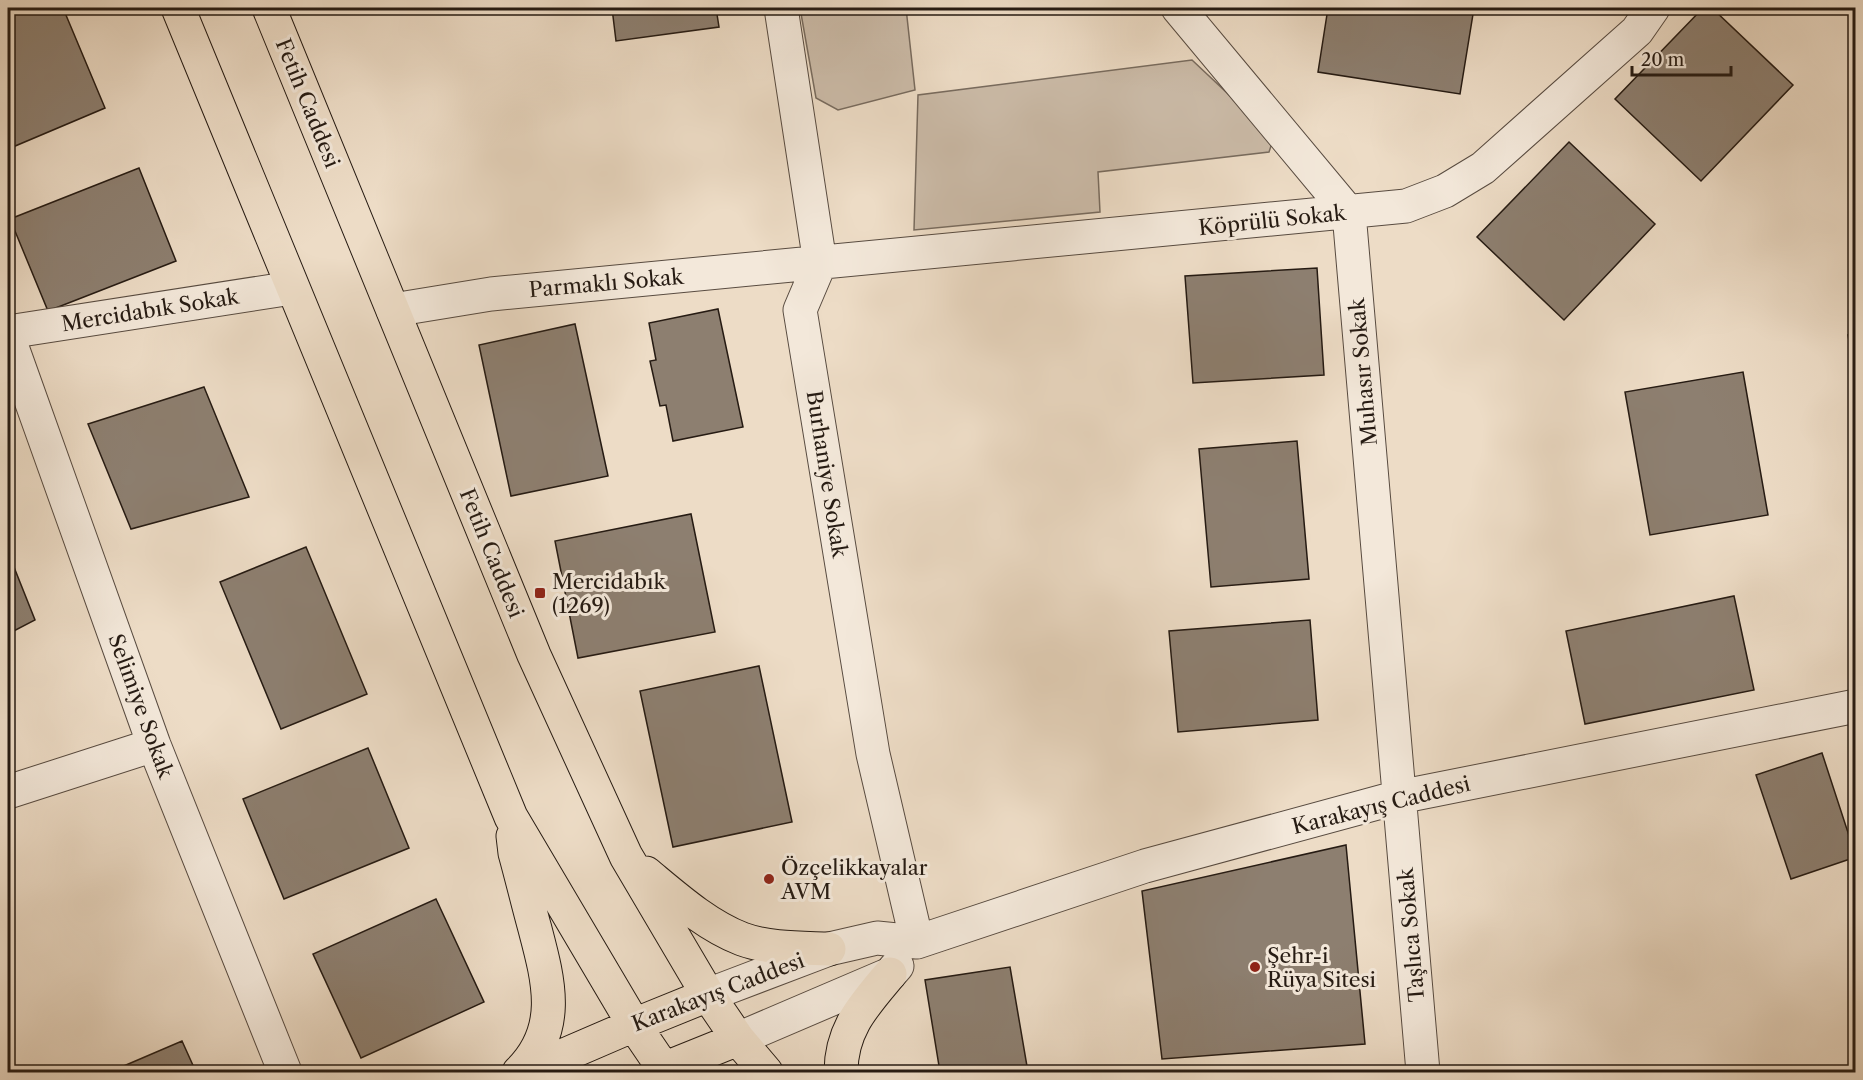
<svg xmlns="http://www.w3.org/2000/svg" width="1863" height="1080" viewBox="0 0 1863 1080" font-family="'Libre Caslon Text',serif">
  <style>
    .green { fill: #cbbba8; stroke: #786b5e; stroke-width: 1.5 }
    .building { fill: #8d7f70; stroke: #261b13; stroke-width: 1.5 }
    .lines { fill: none; stroke-linecap: round; stroke-linejoin: round }
    .minor-casing { stroke: #584b40; stroke-width: 35 }
    .major-casing { stroke: #261b13; stroke-width: 35 }
    .minor { stroke: #f3e8da; stroke-width: 33 }
    .major { stroke: #eddcc6; stroke-width: 33 }
    .poi-dot { fill: #8f2418; stroke: #f3e8da; stroke-width: 2 }
    .labels { text-anchor: middle; dominant-baseline: central; stroke-width: 6; stroke-linejoin: round; paint-order: stroke }
    .street-label { font-size: 21px; fill: #261b13; stroke: #f3e8da }
    .poi-label { font-size: 21px; fill: #261b13; stroke: #f3e8da; text-anchor: start }
  </style>
  <rect width="100%" height="100%" fill="#eddcc6"/>
  <filter id="stains"><feTurbulence type="fractalNoise" baseFrequency=".00333" numOctaves="4"/><feColorMatrix values="0 0 0 0 .2 0 0 0 0 .09 0 0 0 0 .02 0 0 0 .5 -.17"/></filter>
  <radialGradient id="worn" r=".72"><stop offset=".6" stop-color="#630" stop-opacity="0"/><stop offset="1" stop-color="#630" stop-opacity=".3"/></radialGradient>
  <path class="green" d="M 800,8 L 906,8 L 915,90 L 838,110 L 816,98 Z
    M 1192,60 L 1274,137 L 1269,152 L 1098,172 L 1100,212 L 914,230 L 918,95 Z"/>
  <path class="building" d="M 8,8 L 63,8 L 105,108 L 8,149 Z
    M 612,8 L 716,8 L 719,27 L 616,41 Z
    M 961,8 L 1030,8 L 1030,12 L 960,12 Z
    M 1328,8 L 1474,8 L 1460,94 L 1318,72 Z
    M 1703,8 L 1712,8 L 1793,85 L 1701,181 L 1615,99 Z
    M 1569,142 L 1655,224 L 1564,320 L 1477,237 Z
    M 139,168 L 176,261 L 48,311 L 10,219 Z
    M 1317,268 L 1324,375 L 1193,383 L 1185,276 Z
    M 718,309 L 743,427 L 673,441 L 666,405 L 660,406 L 650,361 L 656,360 L 649,323 Z
    M 575,324 L 608,476 L 511,496 L 479,345 Z
    M 1856,334 L 1856,380 L 1848,335 Z
    M 1743,372 L 1768,515 L 1650,535 L 1625,392 Z
    M 204,387 L 249,497 L 131,529 L 88,424 Z
    M 1297,441 L 1309,579 L 1211,587 L 1199,449 Z
    M 691,514 L 715,632 L 578,658 L 555,541 Z
    M 306,547 L 367,694 L 281,729 L 220,582 Z
    M 8,552 L 35,620 L 8,634 Z
    M 1734,596 L 1754,690 L 1585,724 L 1566,631 Z
    M 1310,620 L 1318,720 L 1178,732 L 1169,631 Z
    M 759,666 L 792,822 L 673,847 L 640,691 Z
    M 368,748 L 409,848 L 284,899 L 243,799 Z
    M 1822,753 L 1856,857 L 1791,879 L 1756,775 Z
    M 1346,845 L 1365,1044 L 1162,1059 L 1142,891 Z
    M 436,899 L 484,1002 L 361,1058 L 313,954 Z
    M 1010,967 L 1028,1072 L 940,1072 L 925,980 Z
    M 182,1041 L 196,1072 L 120,1072 L 119,1068 Z"/>
  <g class="lines">
    <g class="minor-casing">
      <path id="minor" d="M 781,8 L 820,263 L 800,310 L 873,754 L 917,942
        M 1178,8 L 1349,213 L 1423,1072
        M 393,310 L 491,294 L 1406,206 L 1445,191 L 1483,168 L 1637,31 L 1653,8
        M 8,332 L 292,288
        M 8,336 L 154,745 L 285,1072
        M 8,792 L 154,745
        M 708,995 L 829,949 L 877,938 L 917,942 L 1145,866 L 1399,797 L 1856,706
        M 738,1039 L 890,974 L 897,966"/>
    </g>
    <g class="major-casing">
      <path id="major" d="M 178,8 L 511,817 L 634,1025 L 666,1072
        M 269,8 L 534,655 L 626,856 L 708,995 L 738,1039 L 766,1072
        M 513,836 L 515,853 C 522,878 528,904 535,929 C 549,982 562,1030 519,1072
        M 646,873 C 675,897 706,925 742,939 C 769,949 801,948 829,949
        M 525,1072 L 634,1025 L 708,995
        M 656,1072 L 738,1039
        M 841,1072 C 841,1029 864,1005 890,974"/>
    </g>
    <use href="#minor" class="minor"/>
    <use href="#major" class="major"/>
  </g>
  <g class="poi-dot">
    <rect x="534" y="587" width="12" height="12" rx="3"/>
    <circle cx="769" cy="879" r="6"/>
    <circle cx="1255" cy="967" r="6"/>
  </g>
  <g class="labels">
    <g class="street-label">
      <text transform="translate(308 103) rotate(68)">Fetih Caddesi</text>
      <text transform="translate(1272 220) rotate(-6)">Köprülü Sokak</text>
      <text transform="translate(606 283) rotate(-5)">Parmaklı Sokak</text>
      <text transform="translate(150 310) rotate(-9)">Mercidabık Sokak</text>
      <text transform="translate(1363 372) rotate(-95)">Muhasır Sokak</text>
      <text transform="translate(827 474) rotate(81)">Burhaniye Sokak</text>
      <text transform="translate(492 553) rotate(68)">Fetih Caddesi</text>
      <text transform="translate(141 706) rotate(70)">Selimiye Sokak</text>
      <text transform="translate(1381 805) rotate(-14)">Karakayış Caddesi</text>
      <text transform="translate(1411 935) rotate(-95)">Taşlıca Sokak</text>
      <text transform="translate(718 992) rotate(-21)">Karakayış Caddesi</text>
    </g>
    <g class="poi-label">
      <text x="552" y="581">Mercidabık<tspan x="552" dy="24">(1269)</tspan></text>
      <text x="781" y="867">Özçelikkayalar<tspan x="781" dy="24">AVM</tspan></text>
      <text x="1267" y="955">Şehr-i<tspan x="1267" dy="24">Rüya Sitesi</tspan></text>
    </g>
  </g>
  <rect width="1863" height="1080" fill="none" stroke="#eddcc6" stroke-width="30"/>
  <rect x="9" y="9" width="1845" height="1062" fill="none" stroke="#261b13" stroke-width="3"/>
  <rect x="15" y="15" width="1833" height="1050" fill="none" stroke="#261b13" stroke-width="1.5"/>
  <path d="M1632 66v9h99v-9" fill="none" stroke="#261b13" stroke-width="3"/>
  <text x="1641" y="66" font-size="18" fill="#261b13" stroke="#f3e8da" stroke-width="4.5" paint-order="stroke">20 m</text>
  <rect width="100%" height="100%" filter="url(#stains)"/>
  <rect width="100%" height="100%" fill="url(#worn)"/>
</svg>
